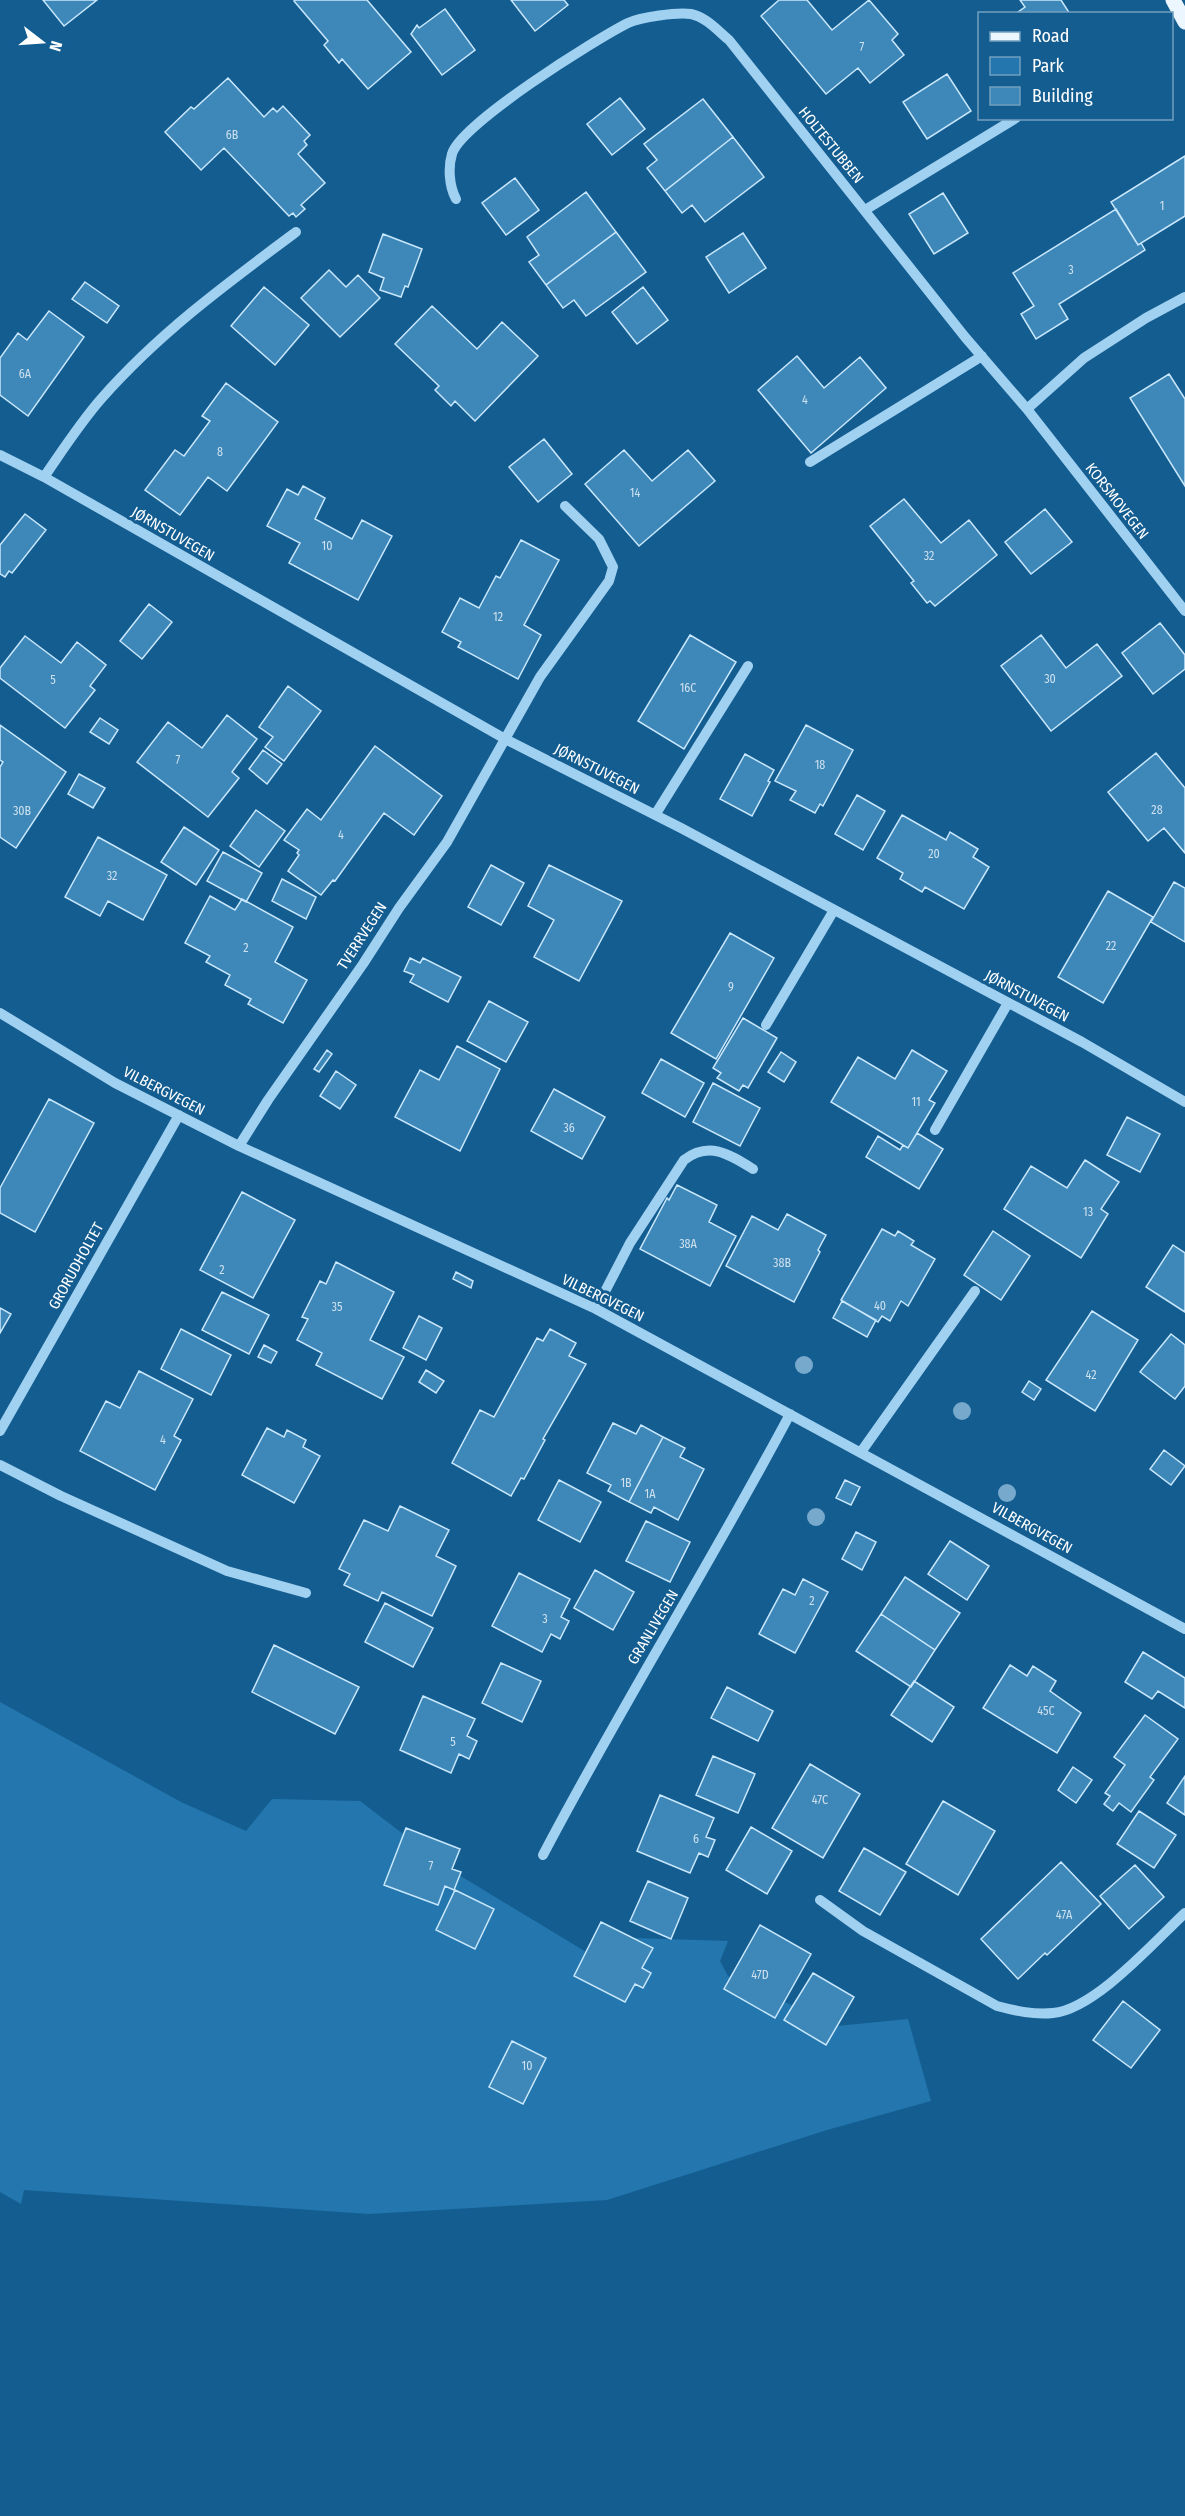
<svg xmlns="http://www.w3.org/2000/svg" width="1185" height="2516" viewBox="0 0 1185 2516" font-family="'Fira Sans Condensed',sans-serif">
  <style>
    .green { fill: #2377ae }
    .building { fill: #3d87b9; stroke: #c8e7fc; stroke-width: 1.5 }
    .lines { fill: none; stroke-linecap: round; stroke-linejoin: round }
    .minor { stroke: #a1d1f1; stroke-width: 10 }
    .major { stroke: #ebf6ff; stroke-width: 15 }
    .tree { fill: #77a9cc }
    .labels { text-anchor: middle; dominant-baseline: central; stroke-width: 6; stroke-linejoin: round; paint-order: stroke }
    .number-label { font-size: 12px; fill: #cee1ee }
    .street-label { font-size: 15px; fill: #fff; stroke: #145d91 }
  </style>
  <rect width="100%" height="100%" fill="#145d91"/>
  <path class="green" d="M 0,1702 L 181,1802 L 246,1831 L 272,1799 L 360,1801 L 449,1869 L 616,1970 L 633,1938 L 728,1941 L 720,1961 L 728,1976 L 837,2026 L 908,2019 L 931,2101 L 827,2130 L 607,2200 L 369,2214 L 24,2190 L 21,2204 L 0,2192 Z"/>
  <path class="building" d="M 43,0 L 97,0 L 64,26 Z
    M 295,0 L 367,0 L 411,52 L 368,89 L 342,59 L 339,63 L 324,45 L 328,41 L 294,1 Z
    M 511,0 L 564,0 L 568,5 L 535,31 Z
    M 779,0 L 807,0 L 832,30 L 869,0 L 898,34 L 892,40 L 904,55 L 870,83 L 858,68 L 826,94 L 761,16 Z
    M 1020,0 L 1061,0 L 1070,14 L 1015,14 L 1025,7 Z
    M 445,9 L 475,50 L 442,75 L 411,34 L 417,25 L 419,28 Z
    M 947,74 L 971,111 L 927,139 L 903,102 Z
    M 228,78 L 264,117 L 273,108 L 277,112 L 283,106 L 310,135 L 304,141 L 307,145 L 298,154 L 325,183 L 301,205 L 305,209 L 296,217 L 293,213 L 289,216 L 224,148 L 201,170 L 165,132 L 191,107 L 194,109 Z
    M 620,98 L 645,129 L 612,155 L 587,124 Z
    M 703,99 L 733,137 L 665,191 L 647,168 L 657,160 L 644,144 Z
    M 733,137 L 764,177 L 705,222 L 692,205 L 682,213 L 665,191 Z
    M 1185,156 L 1185,216 L 1138,245 L 1111,202 Z
    M 515,178 L 539,210 L 506,235 L 482,203 Z
    M 586,192 L 616,232 L 546,285 L 529,262 L 539,255 L 527,237 Z
    M 943,193 L 968,233 L 934,254 L 909,214 Z
    M 1116,209 L 1138,245 L 1141,243 L 1145,250 L 1059,304 L 1068,319 L 1036,339 L 1021,314 L 1034,306 L 1013,273 Z
    M 616,232 L 646,272 L 586,316 L 574,300 L 563,308 L 546,285 Z
    M 743,233 L 766,268 L 729,293 L 706,257 Z
    M 383,234 L 422,249 L 408,287 L 405,286 L 401,297 L 380,290 L 384,278 L 369,272 Z
    M 329,270 L 346,287 L 358,275 L 380,298 L 340,337 L 301,298 Z
    M 85,282 L 119,306 L 107,323 L 72,299 Z
    M 264,287 L 309,325 L 275,365 L 231,326 Z
    M 643,287 L 668,320 L 637,344 L 612,312 Z
    M 432,306 L 477,349 L 502,322 L 538,356 L 475,421 L 455,401 L 451,406 L 435,390 L 439,386 L 395,344 Z
    M 49,311 L 84,337 L 28,416 L 0,395 L 0,358 L 18,333 L 27,340 Z
    M 797,356 L 824,388 L 860,357 L 886,388 L 811,453 L 758,390 Z
    M 1169,374 L 1185,399 L 1185,486 L 1130,398 Z
    M 226,383 L 278,422 L 227,491 L 208,477 L 180,515 L 145,490 L 175,450 L 184,456 L 210,421 L 202,416 Z
    M 544,439 L 572,474 L 538,502 L 509,467 Z
    M 624,450 L 652,481 L 688,450 L 715,481 L 639,546 L 585,484 Z
    M 303,486 L 325,498 L 315,519 L 352,539 L 362,520 L 392,536 L 358,600 L 289,563 L 300,543 L 267,526 L 287,489 L 298,495 Z
    M 904,499 L 941,543 L 969,520 L 997,555 L 935,606 L 930,601 L 927,603 L 911,583 L 914,581 L 870,526 Z
    M 1045,509 L 1072,542 L 1031,574 L 1005,542 Z
    M 25,514 L 46,530 L 12,573 L 9,571 L 5,577 L 0,574 L 0,545 Z
    M 521,540 L 559,560 L 524,625 L 541,635 L 518,679 L 458,647 L 461,642 L 442,632 L 460,598 L 479,608 L 496,576 L 500,578 Z
    M 149,604 L 172,622 L 142,659 L 120,641 Z
    M 1160,623 L 1185,655 L 1185,669 L 1153,694 L 1122,653 Z
    M 690,635 L 736,662 L 684,749 L 638,721 Z
    M 1041,635 L 1066,668 L 1097,644 L 1122,676 L 1051,731 L 1001,666 Z
    M 25,636 L 61,663 L 77,642 L 106,665 L 90,686 L 95,690 L 65,728 L 0,678 L 0,668 Z
    M 288,686 L 321,711 L 284,761 L 265,747 L 273,737 L 259,727 Z
    M 227,715 L 257,739 L 232,772 L 239,778 L 208,817 L 137,762 L 168,722 L 202,748 Z
    M 100,718 L 118,730 L 109,744 L 90,732 Z
    M 0,725 L 66,772 L 16,848 L 0,837 L 0,767 L 3,762 L 0,760 Z
    M 806,725 L 853,750 L 823,806 L 820,804 L 815,813 L 790,800 L 796,791 L 775,781 Z
    M 375,746 L 442,796 L 414,835 L 384,813 L 335,881 L 333,880 L 321,895 L 288,871 L 299,855 L 297,853 L 299,850 L 284,840 L 307,809 L 321,820 Z
    M 263,750 L 282,764 L 267,784 L 249,769 Z
    M 1156,753 L 1185,788 L 1185,853 L 1164,828 L 1148,841 L 1108,792 Z
    M 745,754 L 774,770 L 768,781 L 770,782 L 752,816 L 720,799 Z
    M 79,774 L 105,788 L 93,808 L 68,794 Z
    M 857,795 L 885,811 L 863,850 L 835,834 Z
    M 256,810 L 285,831 L 259,867 L 230,846 Z
    M 902,815 L 946,840 L 950,832 L 978,849 L 973,857 L 989,867 L 964,909 L 925,887 L 922,892 L 900,879 L 903,873 L 877,858 Z
    M 184,827 L 219,850 L 196,885 L 161,862 Z
    M 98,837 L 167,875 L 143,920 L 108,901 L 100,916 L 65,897 Z
    M 223,852 L 262,873 L 246,902 L 207,881 Z
    M 491,865 L 524,883 L 501,925 L 468,907 Z
    M 549,865 L 622,901 L 579,981 L 534,957 L 554,920 L 528,906 Z
    M 282,879 L 316,897 L 306,919 L 272,901 Z
    M 1174,882 L 1185,888 L 1185,942 L 1151,922 Z
    M 1108,891 L 1153,917 L 1103,1003 L 1058,977 Z
    M 210,896 L 235,910 L 242,899 L 293,927 L 275,962 L 307,980 L 283,1023 L 248,1004 L 251,999 L 225,985 L 230,975 L 206,962 L 210,956 L 185,943 Z
    M 730,933 L 774,958 L 716,1059 L 671,1033 Z
    M 410,958 L 420,963 L 423,958 L 461,977 L 448,1002 L 410,982 L 414,975 L 404,971 Z
    M 489,1001 L 528,1022 L 506,1062 L 467,1041 Z
    M 743,1018 L 777,1038 L 748,1088 L 743,1085 L 739,1091 L 717,1078 L 721,1073 L 713,1068 Z
    M 457,1046 L 500,1069 L 460,1151 L 395,1117 L 420,1070 L 439,1080 Z
    M 327,1050 L 332,1054 L 319,1072 L 314,1069 Z
    M 912,1050 L 947,1071 L 929,1100 L 935,1103 L 908,1148 L 831,1102 L 858,1057 L 895,1079 Z
    M 781,1052 L 796,1062 L 784,1082 L 768,1072 Z
    M 661,1059 L 704,1083 L 685,1117 L 642,1093 Z
    M 336,1071 L 356,1085 L 340,1109 L 320,1096 Z
    M 713,1083 L 760,1108 L 740,1146 L 693,1122 Z
    M 554,1089 L 605,1117 L 582,1159 L 531,1131 Z
    M 49,1099 L 94,1123 L 35,1232 L 0,1213 L 0,1188 Z
    M 1127,1117 L 1160,1134 L 1140,1172 L 1107,1155 Z
    M 917,1133 L 943,1149 L 919,1189 L 866,1157 L 878,1136 L 900,1150 L 903,1145 L 908,1148 Z
    M 1085,1160 L 1119,1182 L 1101,1209 L 1108,1214 L 1081,1258 L 1004,1209 L 1031,1166 L 1067,1188 Z
    M 677,1185 L 717,1205 L 709,1222 L 736,1236 L 710,1286 L 640,1249 L 667,1198 L 669,1200 Z
    M 242,1192 L 295,1220 L 253,1298 L 200,1270 Z
    M 787,1214 L 826,1235 L 818,1250 L 820,1252 L 794,1302 L 726,1266 L 752,1216 L 778,1230 Z
    M 882,1229 L 895,1236 L 898,1231 L 914,1241 L 911,1245 L 935,1259 L 908,1306 L 901,1301 L 890,1321 L 882,1316 L 878,1322 L 841,1300 Z
    M 993,1231 L 1030,1256 L 1001,1300 L 964,1275 Z
    M 1173,1245 L 1185,1253 L 1185,1312 L 1146,1287 Z
    M 336,1262 L 394,1292 L 370,1340 L 404,1357 L 382,1399 L 316,1365 L 322,1353 L 297,1340 L 308,1319 L 302,1317 L 320,1281 L 326,1284 Z
    M 456,1272 L 473,1281 L 471,1288 L 453,1279 Z
    M 222,1292 L 269,1315 L 249,1354 L 202,1330 Z
    M 842,1301 L 876,1320 L 867,1337 L 833,1318 Z
    M 0,1308 L 11,1314 L 0,1333 Z
    M 1092,1311 L 1138,1340 L 1095,1411 L 1046,1380 Z
    M 419,1316 L 442,1328 L 426,1360 L 403,1348 Z
    M 181,1329 L 231,1355 L 211,1395 L 161,1369 Z
    M 550,1329 L 576,1343 L 569,1356 L 586,1364 L 543,1439 L 545,1440 L 524,1479 L 521,1478 L 511,1496 L 452,1463 L 480,1410 L 494,1417 L 537,1338 L 543,1341 Z
    M 1171,1334 L 1185,1345 L 1185,1386 L 1175,1399 L 1140,1372 Z
    M 264,1345 L 277,1352 L 271,1363 L 258,1357 Z
    M 426,1370 L 444,1381 L 436,1393 L 419,1382 Z
    M 139,1371 L 193,1399 L 174,1436 L 181,1440 L 155,1490 L 80,1451 L 106,1401 L 120,1408 Z
    M 1029,1381 L 1041,1389 L 1034,1400 L 1022,1392 Z
    M 613,1423 L 636,1434 L 641,1425 L 663,1437 L 629,1502 L 608,1491 L 611,1485 L 587,1473 Z
    M 267,1428 L 284,1437 L 287,1430 L 306,1440 L 303,1447 L 320,1456 L 294,1503 L 242,1475 Z
    M 663,1437 L 685,1448 L 680,1457 L 704,1469 L 678,1520 L 654,1507 L 651,1513 L 629,1502 Z
    M 1164,1450 L 1185,1466 L 1171,1485 L 1150,1469 Z
    M 559,1480 L 601,1502 L 580,1542 L 538,1520 Z
    M 845,1480 L 860,1487 L 851,1505 L 836,1498 Z
    M 400,1506 L 449,1530 L 436,1556 L 456,1566 L 432,1616 L 382,1592 L 378,1601 L 344,1585 L 350,1574 L 339,1569 L 364,1520 L 388,1531 Z
    M 646,1521 L 690,1542 L 670,1582 L 626,1561 Z
    M 856,1532 L 876,1542 L 862,1570 L 842,1559 Z
    M 950,1541 L 989,1566 L 967,1600 L 928,1574 Z
    M 595,1570 L 634,1592 L 613,1630 L 574,1608 Z
    M 519,1573 L 570,1599 L 561,1617 L 569,1621 L 560,1639 L 551,1634 L 542,1652 L 492,1626 Z
    M 905,1577 L 960,1613 L 935,1650 L 881,1614 Z
    M 803,1579 L 828,1592 L 795,1653 L 759,1634 L 783,1589 L 795,1595 Z
    M 385,1603 L 433,1628 L 413,1667 L 365,1642 Z
    M 881,1614 L 935,1650 L 911,1687 L 856,1651 Z
    M 274,1645 L 359,1687 L 335,1734 L 252,1692 Z
    M 1143,1652 L 1185,1678 L 1185,1708 L 1158,1691 L 1152,1699 L 1125,1682 Z
    M 501,1663 L 541,1681 L 522,1722 L 482,1703 Z
    M 1010,1665 L 1027,1676 L 1033,1666 L 1056,1681 L 1050,1691 L 1081,1713 L 1057,1753 L 983,1708 Z
    M 914,1681 L 954,1707 L 932,1742 L 891,1715 Z
    M 727,1687 L 773,1711 L 758,1741 L 711,1718 Z
    M 423,1696 L 475,1719 L 467,1736 L 477,1741 L 469,1759 L 459,1754 L 451,1773 L 400,1750 Z
    M 1145,1715 L 1178,1739 L 1150,1777 L 1154,1780 L 1131,1812 L 1119,1803 L 1113,1811 L 1104,1804 L 1110,1796 L 1105,1793 L 1125,1765 L 1114,1757 Z
    M 713,1756 L 755,1774 L 738,1813 L 696,1795 Z
    M 810,1764 L 860,1794 L 823,1858 L 772,1828 Z
    M 1073,1767 L 1092,1780 L 1076,1803 L 1058,1790 Z
    M 1185,1776 L 1185,1815 L 1167,1803 Z
    M 660,1795 L 714,1818 L 706,1837 L 715,1840 L 708,1857 L 699,1853 L 690,1873 L 637,1851 Z
    M 943,1801 L 995,1831 L 958,1895 L 906,1864 Z
    M 1139,1811 L 1176,1835 L 1154,1868 L 1117,1844 Z
    M 751,1827 L 792,1851 L 767,1894 L 726,1870 Z
    M 406,1828 L 460,1849 L 452,1869 L 461,1872 L 454,1890 L 445,1886 L 438,1905 L 384,1885 Z
    M 864,1848 L 906,1872 L 880,1915 L 839,1891 Z
    M 1061,1862 L 1101,1904 L 1047,1955 L 1045,1953 L 1018,1979 L 981,1939 Z
    M 1135,1865 L 1164,1897 L 1129,1929 L 1100,1896 Z
    M 648,1881 L 688,1898 L 671,1939 L 630,1921 Z
    M 455,1890 L 494,1909 L 475,1949 L 436,1930 Z
    M 601,1922 L 653,1948 L 642,1968 L 651,1973 L 643,1988 L 635,1984 L 625,2002 L 574,1976 Z
    M 760,1925 L 811,1954 L 775,2018 L 724,1989 Z
    M 813,1973 L 854,1997 L 826,2045 L 784,2020 Z
    M 1123,2001 L 1160,2030 L 1131,2068 L 1093,2040 Z
    M 512,2041 L 546,2058 L 523,2104 L 489,2087 Z"/>
  <g class="lines">
    <path class="minor" d="M 456,199 C 449,186 448,167 452,154 C 460,124 596,39 628,23 C 641,17 677,12 691,14 C 706,17 718,31 729,40 L 965,337 L 1027,409 L 1185,611
      M 865,210 L 1016,118
      M 1027,409 L 1084,358 L 1146,318 L 1185,297
      M 0,455 L 44,477 L 507,740 L 681,828 L 1082,1042 L 1185,1102
      M 810,462 L 982,356
      M 44,477 C 62,451 80,423 101,399 C 158,334 226,284 296,232
      M 655,815 L 748,666
      M 0,1013 L 115,1083 L 239,1146 L 596,1309 L 1185,1629
      M 766,1025 L 834,910
      M 935,1130 L 1008,1003
      M 239,1146 L 268,1100 L 363,964 L 399,908 L 447,842 L 540,677 L 609,581 L 613,567 L 599,539 L 565,506
      M 596,1309 L 630,1243 L 684,1160 C 709,1141 729,1154 753,1169
      M 0,1431 L 179,1115
      M 861,1452 L 975,1291
      M 0,1465 L 61,1496 L 227,1571 L 306,1593
      M 543,1855 C 621,1706 711,1563 790,1414
      M 820,1900 L 863,1931 L 997,2006 C 1016,2011 1034,2015 1053,2013 C 1095,2009 1154,1942 1185,1913"/>
    <path class="major" d="M 1173,0 L 1185,22"/>
  </g>
  <g class="tree">
    <circle cx="804" cy="1365" r="9"/>
    <circle cx="962" cy="1411" r="9"/>
    <circle cx="1007" cy="1493" r="9"/>
    <circle cx="816" cy="1517" r="9"/>
  </g>
  <g class="labels">
    <g class="number-label">
      <text x="862" y="47">7</text>
      <text x="232" y="135">6B</text>
      <text x="1162" y="206">1</text>
      <text x="1071" y="270">3</text>
      <text x="25" y="374">6A</text>
      <text x="805" y="400">4</text>
      <text x="220" y="452">8</text>
      <text x="635" y="493">14</text>
      <text x="327" y="546">10</text>
      <text x="929" y="556">32</text>
      <text x="498" y="617">12</text>
      <text x="1050" y="679">30</text>
      <text x="53" y="680">5</text>
      <text x="688" y="688">16C</text>
      <text x="178" y="760">7</text>
      <text x="820" y="765">18</text>
      <text x="1157" y="810">28</text>
      <text x="22" y="811">30B</text>
      <text x="341" y="835">4</text>
      <text x="934" y="854">20</text>
      <text x="112" y="876">32</text>
      <text x="1111" y="946">22</text>
      <text x="246" y="948">2</text>
      <text x="731" y="987">9</text>
      <text x="916" y="1102">11</text>
      <text x="569" y="1128">36</text>
      <text x="1088" y="1212">13</text>
      <text x="688" y="1244">38A</text>
      <text x="782" y="1263">38B</text>
      <text x="222" y="1270">2</text>
      <text x="880" y="1306">40</text>
      <text x="337" y="1307">35</text>
      <text x="1091" y="1375">42</text>
      <text x="163" y="1440">4</text>
      <text x="626" y="1483">1B</text>
      <text x="650" y="1494">1A</text>
      <text x="812" y="1601">2</text>
      <text x="545" y="1619">3</text>
      <text x="1046" y="1711">45C</text>
      <text x="453" y="1742">5</text>
      <text x="820" y="1800">47C</text>
      <text x="696" y="1839">6</text>
      <text x="431" y="1866">7</text>
      <text x="1064" y="1915">47A</text>
      <text x="760" y="1975">47D</text>
      <text x="527" y="2066">10</text>
    </g>
    <g class="street-label">
      <text transform="translate(831 145) rotate(51)">HOLTESTUBBEN</text>
      <text transform="translate(1117 501) rotate(52)">KORSMOVEGEN</text>
      <text transform="translate(173 534) rotate(30)">JØRNSTUVEGEN</text>
      <text transform="translate(597 769) rotate(27)">JØRNSTUVEGEN</text>
      <text transform="translate(362 936) rotate(-57)">TVERRVEGEN</text>
      <text transform="translate(1027 996) rotate(28)">JØRNSTUVEGEN</text>
      <text transform="translate(164 1091) rotate(27)">VILBERGVEGEN</text>
      <text transform="translate(76 1266) rotate(-61)">GRORUDHOLTET</text>
      <text transform="translate(603 1298) rotate(26)">VILBERGVEGEN</text>
      <text transform="translate(1032 1528) rotate(29)">VILBERGVEGEN</text>
      <text transform="translate(653 1627) rotate(-59)">GRANLIVEGEN</text>
    </g>
  </g>
  <rect x="978" y="12" width="195" height="108" fill="#145d91" stroke="#729ebd" stroke-width="1.5"/>
  <rect x="990" y="32" width="30" height="9" fill="#ebf6ff" stroke="#729ebd" stroke-width="1.5"/>
  <text x="1032" y="42" font-size="18" fill="#ffffff">Road</text>
  <rect x="990" y="57" width="30" height="18" fill="#2377ae" stroke="#729ebd" stroke-width="1.5"/>
  <text x="1032" y="72" font-size="18" fill="#ffffff">Park</text>
  <rect x="990" y="87" width="30" height="18" fill="#3d87b9" stroke="#729ebd" stroke-width="1.5"/>
  <text x="1032" y="102" font-size="18" fill="#ffffff">Building</text>
  <g transform="translate(42 42) rotate(107)" stroke="#145d91" stroke-width="4.5" paint-order="stroke">
  <path d="M0-4.5L10 22L0 15L-10 22Z" fill="#ffffff"/>
  <text y="-9" font-size="16" font-weight="bold" text-anchor="middle" fill="#ffffff">N</text>
  </g>
</svg>
